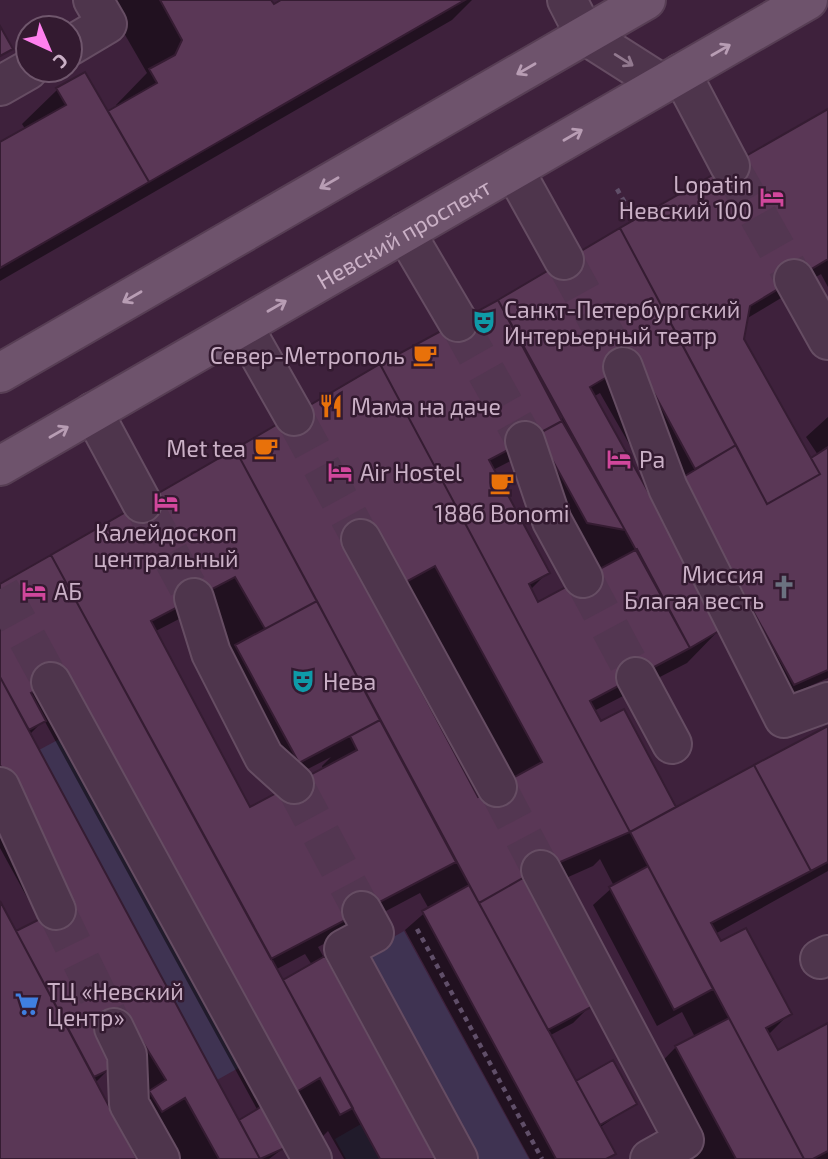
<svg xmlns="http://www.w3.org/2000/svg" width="828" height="1159" viewBox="0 0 828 1159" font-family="'Exo 2',sans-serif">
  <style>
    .green { fill: #3f3352 }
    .shadow { fill: #0007; fill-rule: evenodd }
    .building { fill: #5a3756; stroke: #351c32; stroke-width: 2; fill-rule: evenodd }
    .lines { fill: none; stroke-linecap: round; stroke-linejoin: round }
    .minor-tunnel { stroke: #533651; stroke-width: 38; stroke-dasharray: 38 19; stroke-linecap: butt }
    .minor-casing { stroke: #664d63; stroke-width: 42 }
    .major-casing { stroke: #573e54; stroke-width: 42 }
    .path { stroke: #604f69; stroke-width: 4.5; stroke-dasharray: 5 5; stroke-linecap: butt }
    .minor { stroke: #4e354c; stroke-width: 38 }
    .major { stroke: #6e536c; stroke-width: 38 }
    .oneway { stroke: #b89db4 }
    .oneway2 { stroke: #92798f }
    .labels { text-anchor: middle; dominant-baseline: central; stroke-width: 5; stroke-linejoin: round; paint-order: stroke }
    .poi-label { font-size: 23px; fill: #cab0c6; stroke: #331a30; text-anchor: start }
    .street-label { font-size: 23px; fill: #cab0c6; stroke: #331a30 }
  </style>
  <rect width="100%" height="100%" fill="#3e213c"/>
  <path class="green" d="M 65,736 L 242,1066 L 217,1080 L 39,750 Z
    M 404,931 L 529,1159 L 471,1159 L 360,956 Z
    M 361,1124 L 380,1159 L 346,1159 L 335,1139 Z"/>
  <path class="shadow" d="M 105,0 L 269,0 L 273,6 L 284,0 L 472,0 L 452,20 L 0,281 L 0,144 L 26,130 L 22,124 L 57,90 L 84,74 L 107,113 L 117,108 L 116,105 L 147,73 Z
    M 828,111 L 828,287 L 821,274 L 746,319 L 742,339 L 810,461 L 818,455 L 806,437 L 828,417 L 828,678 L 776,701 L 600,393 L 593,397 L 721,628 L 687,663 L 594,711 L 600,723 L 623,711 L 676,810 L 828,728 L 828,871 L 715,934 L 720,944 L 789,1014 L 768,1035 L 777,1052 L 828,1025 L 828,1159 L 683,1159 L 642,1082 L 676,1047 L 695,1037 L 682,1012 L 657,1026 L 593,905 L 614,886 L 600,859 L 593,866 L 530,894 L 591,1005 L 573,1023 L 549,1036 L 575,1084 L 634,1104 L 599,1128 L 613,1154 L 608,1159 L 530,1159 L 405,930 L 429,909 L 420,893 L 318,947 L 323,956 L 318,961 L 434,1159 L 344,1159 L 328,1131 L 322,1137 L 285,1147 L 269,1159 L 174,1159 L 111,1067 L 95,1083 L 136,1159 L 0,1159 L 0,904 L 15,933 L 40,921 L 0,848 L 0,586 ZM 501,310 L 505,310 L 564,417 L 561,419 ZM 522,455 L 595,573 L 538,604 L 530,590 L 547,573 L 493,470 ZM 206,605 L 232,650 L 212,670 L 275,786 L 331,757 L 322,766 L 323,770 L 249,809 L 154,632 ZM 378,612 L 502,786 L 477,799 ZM 44,720 L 258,1111 L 238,1122 L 29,735 ZM 305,954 L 312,965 L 282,983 L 275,970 Z"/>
  <path class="building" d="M 160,0 L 271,0 L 274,4 L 281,0 L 465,0 L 149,182 L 108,111 L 157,83 L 149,69 L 175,55 L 182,40 Z
    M 0,26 L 13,49 L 0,56 Z
    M 85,72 L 149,182 L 0,268 L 0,142 L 66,105 L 56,88 Z
    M 828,109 L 828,259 L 750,306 L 744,339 L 820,474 L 767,504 L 620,228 Z
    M 620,228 L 736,445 L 695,469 L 636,360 L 590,387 L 724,628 L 690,648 L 498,300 Z
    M 498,300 L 562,421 L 489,460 L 550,573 L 529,584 L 538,602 L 637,549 L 690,648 L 590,701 L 601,721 L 624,709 L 676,807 L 630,832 L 380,364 Z
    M 380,364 L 630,832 L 523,878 L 479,903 L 235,449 ZM 345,547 L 404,583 L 435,566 L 542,762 L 478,797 Z
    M 562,421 L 625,530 L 587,523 L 538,434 Z
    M 736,445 L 767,504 L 820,474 L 811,458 L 828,447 L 828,670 L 794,685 L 680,479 Z
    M 235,449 L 317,601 L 265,629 L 235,577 L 151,621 L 250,807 L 357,750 L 350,736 L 380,720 L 456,862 L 271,959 L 51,555 Z
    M 51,555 L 353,1108 L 340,1115 L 320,1078 L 293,1094 L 51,682 L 31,693 L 46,721 L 29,730 L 0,677 L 0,584 Z
    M 317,601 L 380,720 L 299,763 L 235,645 Z
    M 0,677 L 217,1080 L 260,1159 L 219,1159 L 185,1098 L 162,1112 L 149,1091 L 166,1080 L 129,1020 L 115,1067 L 94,1077 L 16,931 L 74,902 L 0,765 Z
    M 828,726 L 828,862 L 811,871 L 754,765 Z
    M 754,765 L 811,871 L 711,923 L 721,941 L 746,928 L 792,1014 L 766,1028 L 778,1050 L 828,1023 L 828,1151 L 813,1159 L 804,1159 L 630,832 Z
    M 648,866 L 713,989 L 674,1010 L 609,887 Z
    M 523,878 L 593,1006 L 548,1030 L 479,903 Z
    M 469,885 L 616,1154 L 606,1159 L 556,1159 L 422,911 Z
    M 0,901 L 16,931 L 137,1159 L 0,1159 Z
    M 325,956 L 332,968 L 436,1159 L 380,1159 L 283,980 Z
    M 729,1018 L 804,1159 L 736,1159 L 675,1046 Z
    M 613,1060 L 637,1104 L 600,1125 L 576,1081 Z
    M 264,1105 L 287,1147 L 260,1159 L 239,1120 Z"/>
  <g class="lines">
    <path class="minor-tunnel" d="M 730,166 L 794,279
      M 564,260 L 623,367
      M 458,322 L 525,441
      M 294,416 L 361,539
      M 142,503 L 194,598
      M 583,578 L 636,677
      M 0,589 L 51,682
      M 294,784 L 362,911
      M 497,787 L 541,870
      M 56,910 L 114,1028"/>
    <g class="minor-casing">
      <path id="minor" d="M 567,0 L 585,35 L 662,84
        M 70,46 L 107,24 L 93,0
        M 681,73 L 730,166
        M 0,86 L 28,70
        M 514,170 L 564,260
        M 405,232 L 458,322
        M 794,279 L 828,340
        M 243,326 L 294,416
        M 623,367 L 668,488 L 784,718 L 828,702
        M 93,412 L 142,503
        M 525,441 L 552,521 L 583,578
        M 361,539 L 497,787
        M 194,598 L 211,653 L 264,757 L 294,784
        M 636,677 L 672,744
        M 51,682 L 312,1159
        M 0,787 L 56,910
        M 541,870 L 684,1140 L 650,1159
        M 362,911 L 374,933 L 344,949 L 458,1159
        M 820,959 L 828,955
        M 114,1028 L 127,1055 L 129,1104 L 160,1159"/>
    </g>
    <g class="major-casing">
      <g id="major">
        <path d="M 0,373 L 646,0"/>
        <path id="s1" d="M 0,466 L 808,0"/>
      </g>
    </g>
    <path class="path" d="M 617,189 L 635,220
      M 417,929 L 542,1159"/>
    <use href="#minor" class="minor"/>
    <use href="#major" class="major"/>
  </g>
  <defs><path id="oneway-shaft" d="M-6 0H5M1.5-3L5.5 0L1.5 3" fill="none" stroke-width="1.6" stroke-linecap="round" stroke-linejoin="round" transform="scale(1.75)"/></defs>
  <g class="oneway">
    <use href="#oneway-shaft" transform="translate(721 50) rotate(-30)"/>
    <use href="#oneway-shaft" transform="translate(526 69) rotate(150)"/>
    <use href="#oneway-shaft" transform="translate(573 135) rotate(-30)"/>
    <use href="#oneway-shaft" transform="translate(329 183) rotate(150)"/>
    <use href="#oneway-shaft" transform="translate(132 297) rotate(150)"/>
    <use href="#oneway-shaft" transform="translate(277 306) rotate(-30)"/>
    <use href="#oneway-shaft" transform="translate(59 432) rotate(-30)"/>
  </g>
  <use class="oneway2" href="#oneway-shaft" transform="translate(624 60) rotate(32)"/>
  <defs>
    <g id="hotel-bare" transform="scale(1.89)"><path d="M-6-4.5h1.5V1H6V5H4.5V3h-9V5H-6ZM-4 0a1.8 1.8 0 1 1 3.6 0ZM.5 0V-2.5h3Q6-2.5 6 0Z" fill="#d1479c" stroke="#331a30" stroke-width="2.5" paint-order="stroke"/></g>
    <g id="theatre-bare" transform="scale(1.89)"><path d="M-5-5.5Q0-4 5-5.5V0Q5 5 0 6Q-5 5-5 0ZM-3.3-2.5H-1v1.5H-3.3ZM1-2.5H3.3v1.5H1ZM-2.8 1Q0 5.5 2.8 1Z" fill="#0f9aa8" stroke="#331a30" stroke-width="2.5" paint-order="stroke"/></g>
    <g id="cafe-bare" transform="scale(1.89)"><path d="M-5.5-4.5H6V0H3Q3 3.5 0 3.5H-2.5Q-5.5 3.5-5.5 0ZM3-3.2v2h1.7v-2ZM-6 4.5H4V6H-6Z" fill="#e8710a" stroke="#331a30" stroke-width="2.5" paint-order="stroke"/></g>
    <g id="restaurant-bare" transform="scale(1.89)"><path d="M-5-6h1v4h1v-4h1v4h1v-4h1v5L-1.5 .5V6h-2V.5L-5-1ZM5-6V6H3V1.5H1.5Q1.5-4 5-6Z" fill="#e8710a" stroke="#331a30" stroke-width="2.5" paint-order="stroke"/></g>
    <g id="church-bare" transform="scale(1.89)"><path d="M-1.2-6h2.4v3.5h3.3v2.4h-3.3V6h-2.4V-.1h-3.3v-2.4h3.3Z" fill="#6b7280" stroke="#331a30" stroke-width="2.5" paint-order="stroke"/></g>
    <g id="supermarket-bare" transform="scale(1.89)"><path d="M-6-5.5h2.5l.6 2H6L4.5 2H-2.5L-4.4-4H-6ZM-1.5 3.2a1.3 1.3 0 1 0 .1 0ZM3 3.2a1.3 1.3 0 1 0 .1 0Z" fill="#3f7fe0" stroke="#331a30" stroke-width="2.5" paint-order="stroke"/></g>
  </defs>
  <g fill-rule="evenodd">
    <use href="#hotel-bare" x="772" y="197"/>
    <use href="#theatre-bare" x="484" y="322"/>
    <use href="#cafe-bare" x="425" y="355"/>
    <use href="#restaurant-bare" x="331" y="406"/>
    <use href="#cafe-bare" x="266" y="448"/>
    <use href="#hotel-bare" x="619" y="459"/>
    <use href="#hotel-bare" x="340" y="472"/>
    <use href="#cafe-bare" x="502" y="483"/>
    <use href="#hotel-bare" x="166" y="502"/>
    <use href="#church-bare" x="784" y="587"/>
    <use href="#hotel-bare" x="34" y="591"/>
    <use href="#theatre-bare" x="303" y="681"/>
    <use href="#supermarket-bare" x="27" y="1004"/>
  </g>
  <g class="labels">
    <g class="poi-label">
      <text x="752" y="184" text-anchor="end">Lopatin<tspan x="752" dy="26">Невский 100</tspan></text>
      <text x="504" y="309">Санкт-Петербургский<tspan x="504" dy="26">Интерьерный театр</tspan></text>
      <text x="405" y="355" text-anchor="end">Север-Метрополь</text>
      <text x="351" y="406">Мама на даче</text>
      <text x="246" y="448" text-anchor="end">Met tea</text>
      <text x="639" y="459">Ра</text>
      <text x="360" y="472">Air Hostel</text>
      <text x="502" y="513" text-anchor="middle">1886 Bonomi</text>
      <text x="166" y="532" text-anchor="middle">Калейдоскоп<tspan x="166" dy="26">центральный</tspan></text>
      <text x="764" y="574" text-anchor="end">Миссия<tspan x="764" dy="26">Благая весть</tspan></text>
      <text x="54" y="591">АБ</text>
      <text x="323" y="681">Нева</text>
      <text x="47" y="991">ТЦ «Невский<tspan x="47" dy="26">Центр»</tspan></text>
    </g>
    <g class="street-label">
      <text stroke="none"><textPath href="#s1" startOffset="466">Невский проспект</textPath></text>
    </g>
  </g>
  <g transform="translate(49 49) rotate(136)"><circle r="33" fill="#331a30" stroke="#6f566c" stroke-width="2"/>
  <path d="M0-5L12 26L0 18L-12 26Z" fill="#ff80ee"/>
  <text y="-10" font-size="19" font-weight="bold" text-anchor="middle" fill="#cab0c6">С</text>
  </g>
</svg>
